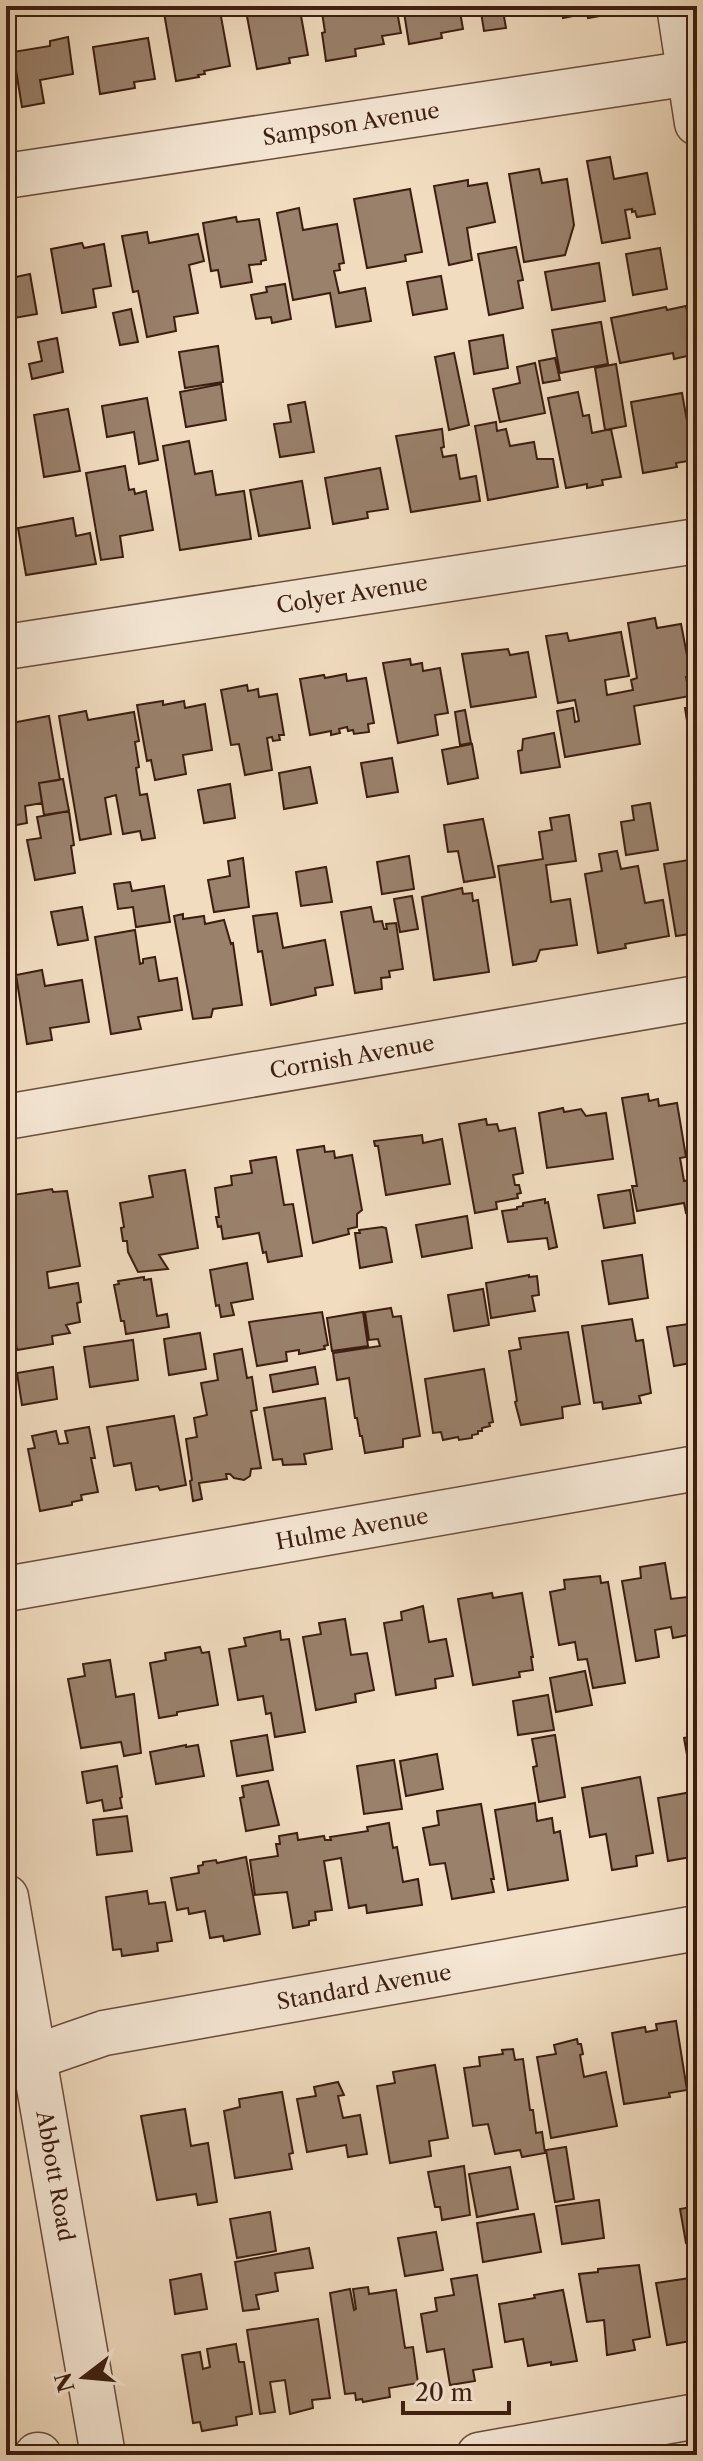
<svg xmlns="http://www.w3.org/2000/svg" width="703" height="2461" viewBox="0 0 703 2461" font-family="'Libre Caslon Text',serif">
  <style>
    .building { fill: #9a816c; stroke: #3c1e10; stroke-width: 2 }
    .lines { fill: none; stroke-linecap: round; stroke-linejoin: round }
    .minor-casing { stroke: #694e3c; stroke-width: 47 }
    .minor { stroke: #f6e8d6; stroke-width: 44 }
    .labels { text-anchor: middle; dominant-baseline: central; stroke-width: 8; stroke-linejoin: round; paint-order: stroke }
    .street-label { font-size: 22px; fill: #3c1e10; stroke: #f6e8d6 }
  </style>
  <rect width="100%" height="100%" fill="#f1dcc0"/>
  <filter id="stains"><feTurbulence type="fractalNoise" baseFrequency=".0025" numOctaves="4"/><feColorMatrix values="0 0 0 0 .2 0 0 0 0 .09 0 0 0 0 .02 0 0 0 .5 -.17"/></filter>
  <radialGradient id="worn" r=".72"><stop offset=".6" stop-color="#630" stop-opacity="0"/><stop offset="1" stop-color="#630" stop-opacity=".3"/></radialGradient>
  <path class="building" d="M 174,6 L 204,6 L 205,13 L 220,11 L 230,66 L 204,71 L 205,74 L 198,75 L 199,77 L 176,81 L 164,13 L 175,11 Z
    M 245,6 L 287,6 L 288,13 L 300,10 L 308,55 L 289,58 L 290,63 L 257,69 Z
    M 321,6 L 396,6 L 401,33 L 382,36 L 384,44 L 355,49 L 356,56 L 326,61 L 322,33 L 325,32 Z
    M 403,6 L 459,6 L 463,29 L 441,33 L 442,38 L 409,44 Z
    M 480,6 L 508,6 L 509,9 L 503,11 L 506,28 L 484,31 Z
    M 561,6 L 616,6 L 617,13 L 588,18 L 587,13 L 563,18 Z
    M 68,37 L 73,74 L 40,80 L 44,103 L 22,107 L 13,52 L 50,46 L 50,41 Z
    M 148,38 L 155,79 L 134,82 L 135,88 L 100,94 L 93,47 Z
    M 610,157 L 614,179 L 647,173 L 655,214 L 637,217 L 635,211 L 632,212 L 632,209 L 625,210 L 630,238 L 602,243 L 587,161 Z
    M 539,169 L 542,183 L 567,179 L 574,225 L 565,255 L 524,262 L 509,174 Z
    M 468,180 L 468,186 L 487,183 L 495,222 L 467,228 L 472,260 L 449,265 L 434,186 Z
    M 410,189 L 422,252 L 405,255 L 406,261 L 367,268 L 354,199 Z
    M 299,208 L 303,230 L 337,224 L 344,263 L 339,264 L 340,270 L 334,271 L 339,293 L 365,288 L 371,321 L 336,327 L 330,293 L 293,300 L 277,213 Z
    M 236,217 L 237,222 L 259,219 L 266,260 L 261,261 L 261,264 L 249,265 L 252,282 L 221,287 L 218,270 L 211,271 L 203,223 Z
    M 147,232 L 149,243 L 198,234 L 204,261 L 189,265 L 198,313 L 174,317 L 176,331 L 147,337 L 138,291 L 133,292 L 122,236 Z
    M 82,243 L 84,248 L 104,244 L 111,286 L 93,289 L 96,307 L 62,313 L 51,249 Z
    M 516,247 L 523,280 L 518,281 L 523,308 L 489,315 L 478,254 Z
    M 660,248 L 667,289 L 633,295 L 626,254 Z
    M 599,263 L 605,301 L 552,310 L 545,272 Z
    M 30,274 L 37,314 L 8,319 L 14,350 L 6,352 L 6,279 Z
    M 441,276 L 447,309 L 413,315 L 407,282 Z
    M 285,284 L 291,319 L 272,323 L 271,317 L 256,319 L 251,295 L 267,292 L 266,287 Z
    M 686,306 L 696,354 L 674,359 L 673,353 L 620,363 L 611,318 L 666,307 L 667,310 Z
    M 131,309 L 138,342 L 120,345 L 113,313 Z
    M 601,322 L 608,364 L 560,373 L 552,330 Z
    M 503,335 L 508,368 L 474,374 L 469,341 Z
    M 57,338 L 63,372 L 32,379 L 29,364 L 42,361 L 38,342 Z
    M 218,346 L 223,382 L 185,388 L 179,352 Z
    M 454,353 L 469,425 L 449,430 L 435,357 Z
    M 555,358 L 560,380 L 543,383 L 539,361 Z
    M 535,363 L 545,413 L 500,422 L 493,389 L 520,383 L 517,367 Z
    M 616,364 L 626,426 L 605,430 L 595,368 Z
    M 221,384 L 226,420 L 186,427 L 180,392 Z
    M 578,392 L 583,416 L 589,415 L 592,433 L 611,429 L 621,477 L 602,480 L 603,485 L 587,488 L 587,484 L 566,488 L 548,398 Z
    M 682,393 L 694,460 L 676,463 L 677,467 L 643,473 L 631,402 Z
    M 147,398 L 158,460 L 139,464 L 134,432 L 107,437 L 102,406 Z
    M 305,402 L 314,452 L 280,457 L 274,424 L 291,422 L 288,405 Z
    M 68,409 L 80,471 L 44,477 L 34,415 Z
    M 496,422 L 497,431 L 506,429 L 510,446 L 534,442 L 537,459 L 553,459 L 558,487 L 488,500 L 475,426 Z
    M 442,429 L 444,447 L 441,448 L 443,457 L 456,455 L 460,479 L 476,476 L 480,501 L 411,512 L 396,436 Z
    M 189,441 L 195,474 L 212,471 L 216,495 L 244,491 L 251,539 L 180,550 L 163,446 Z
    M 125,466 L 129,490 L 134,489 L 135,494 L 146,491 L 153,530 L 120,536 L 123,557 L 101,560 L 86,473 Z
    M 380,468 L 388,509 L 367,512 L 368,518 L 333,524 L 325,478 Z
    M 302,481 L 310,528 L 259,536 L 250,490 Z
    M 73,518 L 76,536 L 90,533 L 96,564 L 26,575 L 18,528 Z
    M 655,618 L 657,628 L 681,624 L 691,676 L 686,677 L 690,696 L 634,706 L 640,744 L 565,757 L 557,711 L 573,708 L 575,722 L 579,721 L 575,700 L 558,703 L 546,636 L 567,633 L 569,641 L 621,632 L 629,676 L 605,680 L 607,695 L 633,690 L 631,680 L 637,678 L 628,623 Z
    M 508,649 L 510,655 L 528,652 L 536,697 L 471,707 L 462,654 Z
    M 410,659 L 411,665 L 422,663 L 423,671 L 440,668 L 448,713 L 435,715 L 438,735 L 398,743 L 383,663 Z
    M 346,674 L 347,681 L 366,678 L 374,723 L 368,724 L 369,732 L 354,734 L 353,730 L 348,731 L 347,727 L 339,729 L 340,733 L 331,735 L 331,731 L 310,735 L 300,679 L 324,675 L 325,678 Z
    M 247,685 L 248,691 L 258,689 L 259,697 L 277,694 L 284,735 L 279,735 L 280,740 L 273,741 L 272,737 L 267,738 L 272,770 L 245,775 L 239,744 L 231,745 L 221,690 Z
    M 163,701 L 163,705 L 184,701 L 185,708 L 205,704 L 212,750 L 183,755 L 186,774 L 155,780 L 151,760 L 147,761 L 137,705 Z
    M 697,706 L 697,758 L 693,759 L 685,708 Z
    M 465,710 L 471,743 L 460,745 L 455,712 Z
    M 86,711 L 88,720 L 134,712 L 139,741 L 135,742 L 139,767 L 136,768 L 140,795 L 147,794 L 155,838 L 142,840 L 140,831 L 123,834 L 116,795 L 105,798 L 111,834 L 80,840 L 59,716 Z
    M 49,716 L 60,780 L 39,783 L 42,803 L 25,806 L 27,823 L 6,827 L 6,724 Z
    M 554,733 L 560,767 L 521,773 L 518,751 L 522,750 L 523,739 Z
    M 472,744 L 478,778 L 448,784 L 442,750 Z
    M 392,758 L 398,792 L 367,797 L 361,763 Z
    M 310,767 L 317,803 L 284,809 L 279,773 Z
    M 63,779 L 69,811 L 44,815 L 39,783 Z
    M 230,784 L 235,818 L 204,823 L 198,790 Z
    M 650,803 L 658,850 L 626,855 L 621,822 L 634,820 L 632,806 Z
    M 69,811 L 74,845 L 71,846 L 75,873 L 35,880 L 27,840 L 41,838 L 37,817 Z
    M 569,815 L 576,861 L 546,865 L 551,902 L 570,899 L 577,945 L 540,950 L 536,961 L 513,965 L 498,866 L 543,859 L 539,832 L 552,830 L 550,818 Z
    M 483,819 L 495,877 L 464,882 L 458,851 L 448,852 L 444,825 Z
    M 617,851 L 621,869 L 638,866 L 645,903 L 663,900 L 669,936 L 625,944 L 626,948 L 598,953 L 585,874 L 602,871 L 599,854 Z
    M 409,856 L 414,889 L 382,894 L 377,862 Z
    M 243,858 L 249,907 L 214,912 L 208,880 L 230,876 L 228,861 Z
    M 695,859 L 697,860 L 697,933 L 676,936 L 664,864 Z
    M 326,867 L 332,902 L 301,906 L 296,872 Z
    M 130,882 L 132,891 L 164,886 L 170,922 L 136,927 L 133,907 L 118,909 L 114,884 Z
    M 462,888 L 463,894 L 472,893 L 473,901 L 478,900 L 489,972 L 434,980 L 422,897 Z
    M 412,896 L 418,929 L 400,932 L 394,899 Z
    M 82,907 L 88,940 L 58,945 L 51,912 Z
    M 371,907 L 374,922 L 382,921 L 384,929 L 387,929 L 386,924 L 396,923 L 403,969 L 389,971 L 390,977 L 381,978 L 382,989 L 355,993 L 341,912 Z
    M 277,913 L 283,948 L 325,940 L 333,985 L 315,988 L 316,995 L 271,1005 L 262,951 L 258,952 L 253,916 Z
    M 183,914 L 183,919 L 204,916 L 205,924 L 224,920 L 231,944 L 233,943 L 242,1005 L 213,1009 L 211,1017 L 193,1019 L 174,916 Z
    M 135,930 L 140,964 L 143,963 L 143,959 L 155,957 L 159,981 L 177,978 L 182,1010 L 138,1017 L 141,1029 L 111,1034 L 95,937 Z
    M 42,970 L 45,986 L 82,980 L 89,1022 L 50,1028 L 52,1040 L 27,1044 L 16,975 Z
    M 648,1094 L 649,1101 L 658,1099 L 659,1106 L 677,1103 L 686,1157 L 680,1158 L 684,1181 L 697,1179 L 697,1211 L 686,1213 L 684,1203 L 637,1211 L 632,1186 L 637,1186 L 622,1098 Z
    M 563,1108 L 564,1112 L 581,1109 L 586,1116 L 606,1113 L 613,1159 L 547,1168 L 539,1113 Z
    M 486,1119 L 487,1125 L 497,1124 L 499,1131 L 515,1128 L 523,1173 L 513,1175 L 515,1185 L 519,1185 L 521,1193 L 517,1194 L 518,1198 L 496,1202 L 497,1209 L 475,1213 L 459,1124 Z
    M 422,1135 L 423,1143 L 442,1139 L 450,1184 L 386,1195 L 378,1146 L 375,1146 L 374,1141 Z
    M 324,1146 L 325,1152 L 334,1151 L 335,1158 L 352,1155 L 362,1210 L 357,1214 L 357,1227 L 348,1229 L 349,1234 L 313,1243 L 297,1150 Z
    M 276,1157 L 284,1205 L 293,1204 L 302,1256 L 268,1262 L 266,1252 L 263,1253 L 259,1233 L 223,1239 L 221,1226 L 218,1227 L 216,1217 L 219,1217 L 215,1188 L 232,1185 L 231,1176 L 252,1173 L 250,1161 Z
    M 185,1170 L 198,1248 L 159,1255 L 168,1269 L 138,1272 L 128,1252 L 127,1241 L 123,1241 L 121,1228 L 124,1227 L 120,1203 L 153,1197 L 149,1176 Z
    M 52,1189 L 53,1192 L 67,1191 L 80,1266 L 47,1272 L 49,1288 L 78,1283 L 81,1302 L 77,1303 L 80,1322 L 66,1325 L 70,1333 L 52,1336 L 53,1344 L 17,1350 L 6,1280 L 6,1196 Z
    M 630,1190 L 635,1223 L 604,1228 L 598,1195 Z
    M 545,1199 L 545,1203 L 548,1202 L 557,1247 L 549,1249 L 547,1238 L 508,1242 L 502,1211 L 517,1209 L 517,1207 L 523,1206 L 523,1203 Z
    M 467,1216 L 472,1248 L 422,1257 L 416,1225 Z
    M 382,1227 L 386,1228 L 392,1262 L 360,1268 L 355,1233 L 360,1233 L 359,1230 Z
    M 642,1255 L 648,1298 L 609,1304 L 602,1261 Z
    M 247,1263 L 253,1299 L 231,1303 L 234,1315 L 221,1317 L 219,1305 L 216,1306 L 210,1270 Z
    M 529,1275 L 529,1277 L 537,1276 L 539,1295 L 532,1296 L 535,1311 L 491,1318 L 486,1283 Z
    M 144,1277 L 144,1280 L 151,1279 L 157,1316 L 167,1314 L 169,1327 L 126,1334 L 124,1321 L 121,1321 L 114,1285 L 119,1284 L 118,1281 Z
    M 483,1289 L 489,1325 L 454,1331 L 448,1295 Z
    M 391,1308 L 393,1317 L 401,1316 L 420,1436 L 403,1439 L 403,1447 L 365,1453 L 362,1436 L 360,1436 L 357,1418 L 355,1418 L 349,1378 L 337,1380 L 333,1353 L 380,1346 L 378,1339 L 369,1340 L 365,1312 Z
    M 322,1312 L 328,1345 L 324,1346 L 325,1349 L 299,1354 L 299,1350 L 286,1352 L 287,1361 L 257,1366 L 249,1322 Z
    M 363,1312 L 368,1346 L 332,1351 L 327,1318 Z
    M 632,1319 L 636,1341 L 643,1340 L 651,1393 L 639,1396 L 641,1403 L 603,1409 L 602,1402 L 594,1403 L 582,1326 Z
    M 688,1324 L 691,1339 L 697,1337 L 696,1390 L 691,1379 L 694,1379 L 691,1363 L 674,1366 L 667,1327 Z
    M 568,1332 L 580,1404 L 562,1407 L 563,1418 L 521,1425 L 515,1402 L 517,1401 L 509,1351 L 521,1349 L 519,1338 Z
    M 200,1333 L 206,1369 L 169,1375 L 164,1339 Z
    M 133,1340 L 138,1380 L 90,1387 L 84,1347 Z
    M 242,1349 L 247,1378 L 252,1377 L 257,1410 L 251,1411 L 261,1468 L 251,1469 L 250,1476 L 244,1480 L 234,1478 L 230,1474 L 226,1474 L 227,1479 L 199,1483 L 202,1499 L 193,1501 L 190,1481 L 192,1480 L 186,1439 L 197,1437 L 194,1418 L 207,1415 L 201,1383 L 218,1380 L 214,1354 Z
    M 53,1367 L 57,1399 L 22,1405 L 17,1373 Z
    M 315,1367 L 318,1384 L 273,1392 L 270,1375 Z
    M 484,1369 L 493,1422 L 489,1423 L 490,1426 L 482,1428 L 482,1431 L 478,1431 L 478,1434 L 472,1435 L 472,1438 L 459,1440 L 458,1437 L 443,1440 L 441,1432 L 433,1433 L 425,1379 Z
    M 325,1398 L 332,1449 L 304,1454 L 306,1464 L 283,1465 L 282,1459 L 273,1460 L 264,1408 Z
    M 174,1416 L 186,1485 L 160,1490 L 158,1486 L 136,1490 L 131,1463 L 114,1466 L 107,1427 Z
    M 89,1427 L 95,1458 L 91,1458 L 98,1492 L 81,1495 L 82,1500 L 72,1502 L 72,1505 L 40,1511 L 28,1449 L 35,1448 L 32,1436 L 56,1431 L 59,1444 L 68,1443 L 65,1431 Z
    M 665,1563 L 671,1599 L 687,1597 L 693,1634 L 673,1638 L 671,1627 L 655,1630 L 659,1657 L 636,1661 L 622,1581 L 641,1578 L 640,1567 Z
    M 600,1576 L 601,1583 L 608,1582 L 625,1683 L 593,1688 L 587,1659 L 578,1660 L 575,1642 L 559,1645 L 550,1592 L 565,1589 L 564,1580 Z
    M 492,1593 L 493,1598 L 522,1593 L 533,1657 L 531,1657 L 533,1670 L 519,1672 L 520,1677 L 473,1685 L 458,1599 Z
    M 423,1606 L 429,1642 L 446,1639 L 453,1676 L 435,1679 L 436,1688 L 396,1695 L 384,1623 L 402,1620 L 401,1612 Z
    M 345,1619 L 351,1655 L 367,1653 L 374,1690 L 355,1694 L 356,1702 L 316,1710 L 303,1637 L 321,1634 L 319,1623 Z
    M 280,1631 L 281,1640 L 289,1639 L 305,1732 L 275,1737 L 271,1713 L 266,1714 L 263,1696 L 238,1700 L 229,1649 L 246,1646 L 244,1638 Z
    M 200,1647 L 202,1653 L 209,1652 L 218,1705 L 177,1712 L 177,1715 L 159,1718 L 150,1663 L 166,1660 L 165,1653 Z
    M 110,1660 L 116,1697 L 134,1694 L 141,1753 L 124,1756 L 121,1742 L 81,1748 L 68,1679 L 85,1676 L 83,1664 Z
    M 585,1671 L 592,1705 L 556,1712 L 550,1678 Z
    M 548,1695 L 554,1730 L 518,1735 L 513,1701 Z
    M 697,1732 L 697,1768 L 693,1769 L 693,1765 L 689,1766 L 684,1738 L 688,1737 L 687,1734 Z
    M 267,1735 L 273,1770 L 237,1776 L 231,1741 Z
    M 555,1735 L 565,1797 L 539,1802 L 533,1767 L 537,1766 L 532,1739 Z
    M 186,1745 L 186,1747 L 198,1745 L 204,1776 L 156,1784 L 150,1752 Z
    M 437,1754 L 443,1789 L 406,1796 L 400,1761 Z
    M 394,1760 L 402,1809 L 364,1814 L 357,1766 Z
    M 117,1766 L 122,1797 L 120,1798 L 122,1808 L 104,1811 L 102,1800 L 87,1803 L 82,1772 Z
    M 640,1777 L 653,1853 L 636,1856 L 637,1866 L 612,1870 L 606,1834 L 590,1837 L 582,1788 Z
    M 268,1781 L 279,1825 L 246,1831 L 240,1798 L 244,1797 L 242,1786 Z
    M 697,1791 L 697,1856 L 668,1861 L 658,1798 Z
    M 535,1803 L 537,1821 L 552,1818 L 554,1833 L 560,1831 L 568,1880 L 508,1890 L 495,1810 Z
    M 481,1804 L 494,1879 L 491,1879 L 494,1892 L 452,1899 L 445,1863 L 430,1865 L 423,1828 L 439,1825 L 437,1811 Z
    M 127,1816 L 132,1851 L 97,1855 L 93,1820 Z
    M 389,1823 L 393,1848 L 397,1847 L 403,1882 L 418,1879 L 422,1905 L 367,1913 L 366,1905 L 349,1908 L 341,1858 L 324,1861 L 332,1910 L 315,1912 L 316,1920 L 309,1921 L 309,1925 L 293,1928 L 287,1892 L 255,1895 L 250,1860 L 278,1856 L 276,1844 L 280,1844 L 279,1836 L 297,1833 L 298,1840 L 324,1836 L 325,1840 L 331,1840 L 330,1837 L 368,1831 L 367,1827 Z
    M 246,1857 L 260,1934 L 224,1941 L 223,1936 L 210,1938 L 205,1911 L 189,1914 L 188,1908 L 177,1910 L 171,1878 L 199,1873 L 198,1866 L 203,1865 L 203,1862 L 216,1860 L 217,1863 Z
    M 147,1891 L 149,1904 L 165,1902 L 172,1941 L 157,1943 L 158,1951 L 122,1956 L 121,1949 L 113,1950 L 106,1897 Z
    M 676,2021 L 687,2090 L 669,2093 L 670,2097 L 624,2104 L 612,2033 L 645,2027 L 646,2032 L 657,2030 L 656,2024 Z
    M 577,2039 L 578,2044 L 581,2044 L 583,2054 L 580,2055 L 584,2077 L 606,2072 L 617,2126 L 551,2138 L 537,2057 L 556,2054 L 554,2045 Z
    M 513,2049 L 515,2060 L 523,2059 L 530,2110 L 533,2110 L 536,2133 L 542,2132 L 545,2153 L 522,2157 L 520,2150 L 495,2154 L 488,2124 L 473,2126 L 464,2068 L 480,2066 L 479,2057 L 503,2054 L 502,2050 Z
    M 435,2065 L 448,2138 L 429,2141 L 431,2156 L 390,2163 L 377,2086 L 395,2083 L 393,2072 Z
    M 338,2082 L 344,2095 L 338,2096 L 343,2118 L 360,2115 L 367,2154 L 348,2157 L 346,2145 L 307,2152 L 297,2099 L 316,2096 L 314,2087 Z
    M 282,2092 L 293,2153 L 289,2154 L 292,2169 L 235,2178 L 224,2111 L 240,2107 L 239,2099 Z
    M 185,2109 L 191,2146 L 208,2143 L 217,2202 L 198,2205 L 196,2194 L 157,2200 L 141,2116 Z
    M 566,2147 L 574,2199 L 555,2202 L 546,2150 Z
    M 464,2166 L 470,2215 L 442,2220 L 440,2207 L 435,2207 L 428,2172 Z
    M 510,2167 L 518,2209 L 477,2217 L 469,2174 Z
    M 599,2200 L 604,2238 L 562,2244 L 556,2206 Z
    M 697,2206 L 697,2241 L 686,2243 L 680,2209 Z
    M 270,2212 L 276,2251 L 237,2258 L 230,2219 Z
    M 534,2214 L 541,2252 L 483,2262 L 477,2223 Z
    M 436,2232 L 443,2270 L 405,2276 L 398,2238 Z
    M 309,2248 L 313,2268 L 275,2273 L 278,2291 L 256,2295 L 259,2309 L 243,2311 L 235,2262 Z
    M 639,2265 L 650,2337 L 633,2340 L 635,2350 L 607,2355 L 604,2320 L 587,2322 L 579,2274 L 598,2272 L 598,2269 Z
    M 201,2274 L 207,2309 L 175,2314 L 170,2280 Z
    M 477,2275 L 492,2367 L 473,2370 L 475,2381 L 450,2385 L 444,2349 L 427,2352 L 421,2314 L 437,2311 L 435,2298 L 454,2295 L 451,2279 Z
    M 697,2277 L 697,2340 L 667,2345 L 656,2283 Z
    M 368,2287 L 369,2294 L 396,2290 L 405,2348 L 413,2347 L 418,2383 L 389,2388 L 390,2397 L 363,2402 L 362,2399 L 356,2400 L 355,2393 L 345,2394 L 330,2293 L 350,2289 L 354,2310 L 356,2309 L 353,2289 Z
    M 563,2290 L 577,2361 L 551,2365 L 551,2362 L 528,2366 L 523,2339 L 505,2342 L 499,2304 L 535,2298 L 534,2295 Z
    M 318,2319 L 330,2398 L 312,2400 L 313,2408 L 290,2414 L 285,2380 L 270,2382 L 275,2412 L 260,2414 L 247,2330 Z
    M 236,2344 L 239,2362 L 244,2362 L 252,2414 L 236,2417 L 237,2425 L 202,2431 L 200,2422 L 193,2423 L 182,2355 L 200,2352 L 203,2369 L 210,2367 L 207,2349 Z"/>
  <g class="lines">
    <g class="minor-casing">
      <path id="minor" d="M 679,6 L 697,123
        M 6,176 L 697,72
        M 6,647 L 697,541
        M 6,1117 L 697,998
        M 6,1589 L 697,1468
        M 6,1897 L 103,2455
        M 6,2067 L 104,2033 L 697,1928
        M 37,2455 L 39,2455
        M 479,2455 L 697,2416"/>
    </g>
    <use href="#minor" class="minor"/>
  </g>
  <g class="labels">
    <g class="street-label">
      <text transform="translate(351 124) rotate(-9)">Sampson Avenue</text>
      <text transform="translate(352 594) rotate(-9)">Colyer Avenue</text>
      <text transform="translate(352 1057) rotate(-10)">Cornish Avenue</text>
      <text transform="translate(352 1529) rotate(-10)">Hulme Avenue</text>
      <text transform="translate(364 1987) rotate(-10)">Standard Avenue</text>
      <text transform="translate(55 2176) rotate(80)">Abbott Road</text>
    </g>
  </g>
  <rect width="703" height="2461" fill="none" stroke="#f1dcc0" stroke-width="32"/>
  <rect x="8" y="8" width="687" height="2445" fill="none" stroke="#3c1e10" stroke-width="4"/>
  <rect x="16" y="16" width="671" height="2429" fill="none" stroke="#3c1e10" stroke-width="2"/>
  <g transform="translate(84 2377) rotate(254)" stroke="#f6e8d6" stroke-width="6" paint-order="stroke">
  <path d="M0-6L14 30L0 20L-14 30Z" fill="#3c1e10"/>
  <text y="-12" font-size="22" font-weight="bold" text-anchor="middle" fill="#3c1e10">N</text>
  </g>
  <path d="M403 2401v12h106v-12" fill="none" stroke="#3c1e10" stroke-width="4"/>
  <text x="415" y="2401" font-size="24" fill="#3c1e10" stroke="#f6e8d6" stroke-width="6" paint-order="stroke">20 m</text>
  <rect width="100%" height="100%" filter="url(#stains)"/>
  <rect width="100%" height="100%" fill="url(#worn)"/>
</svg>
